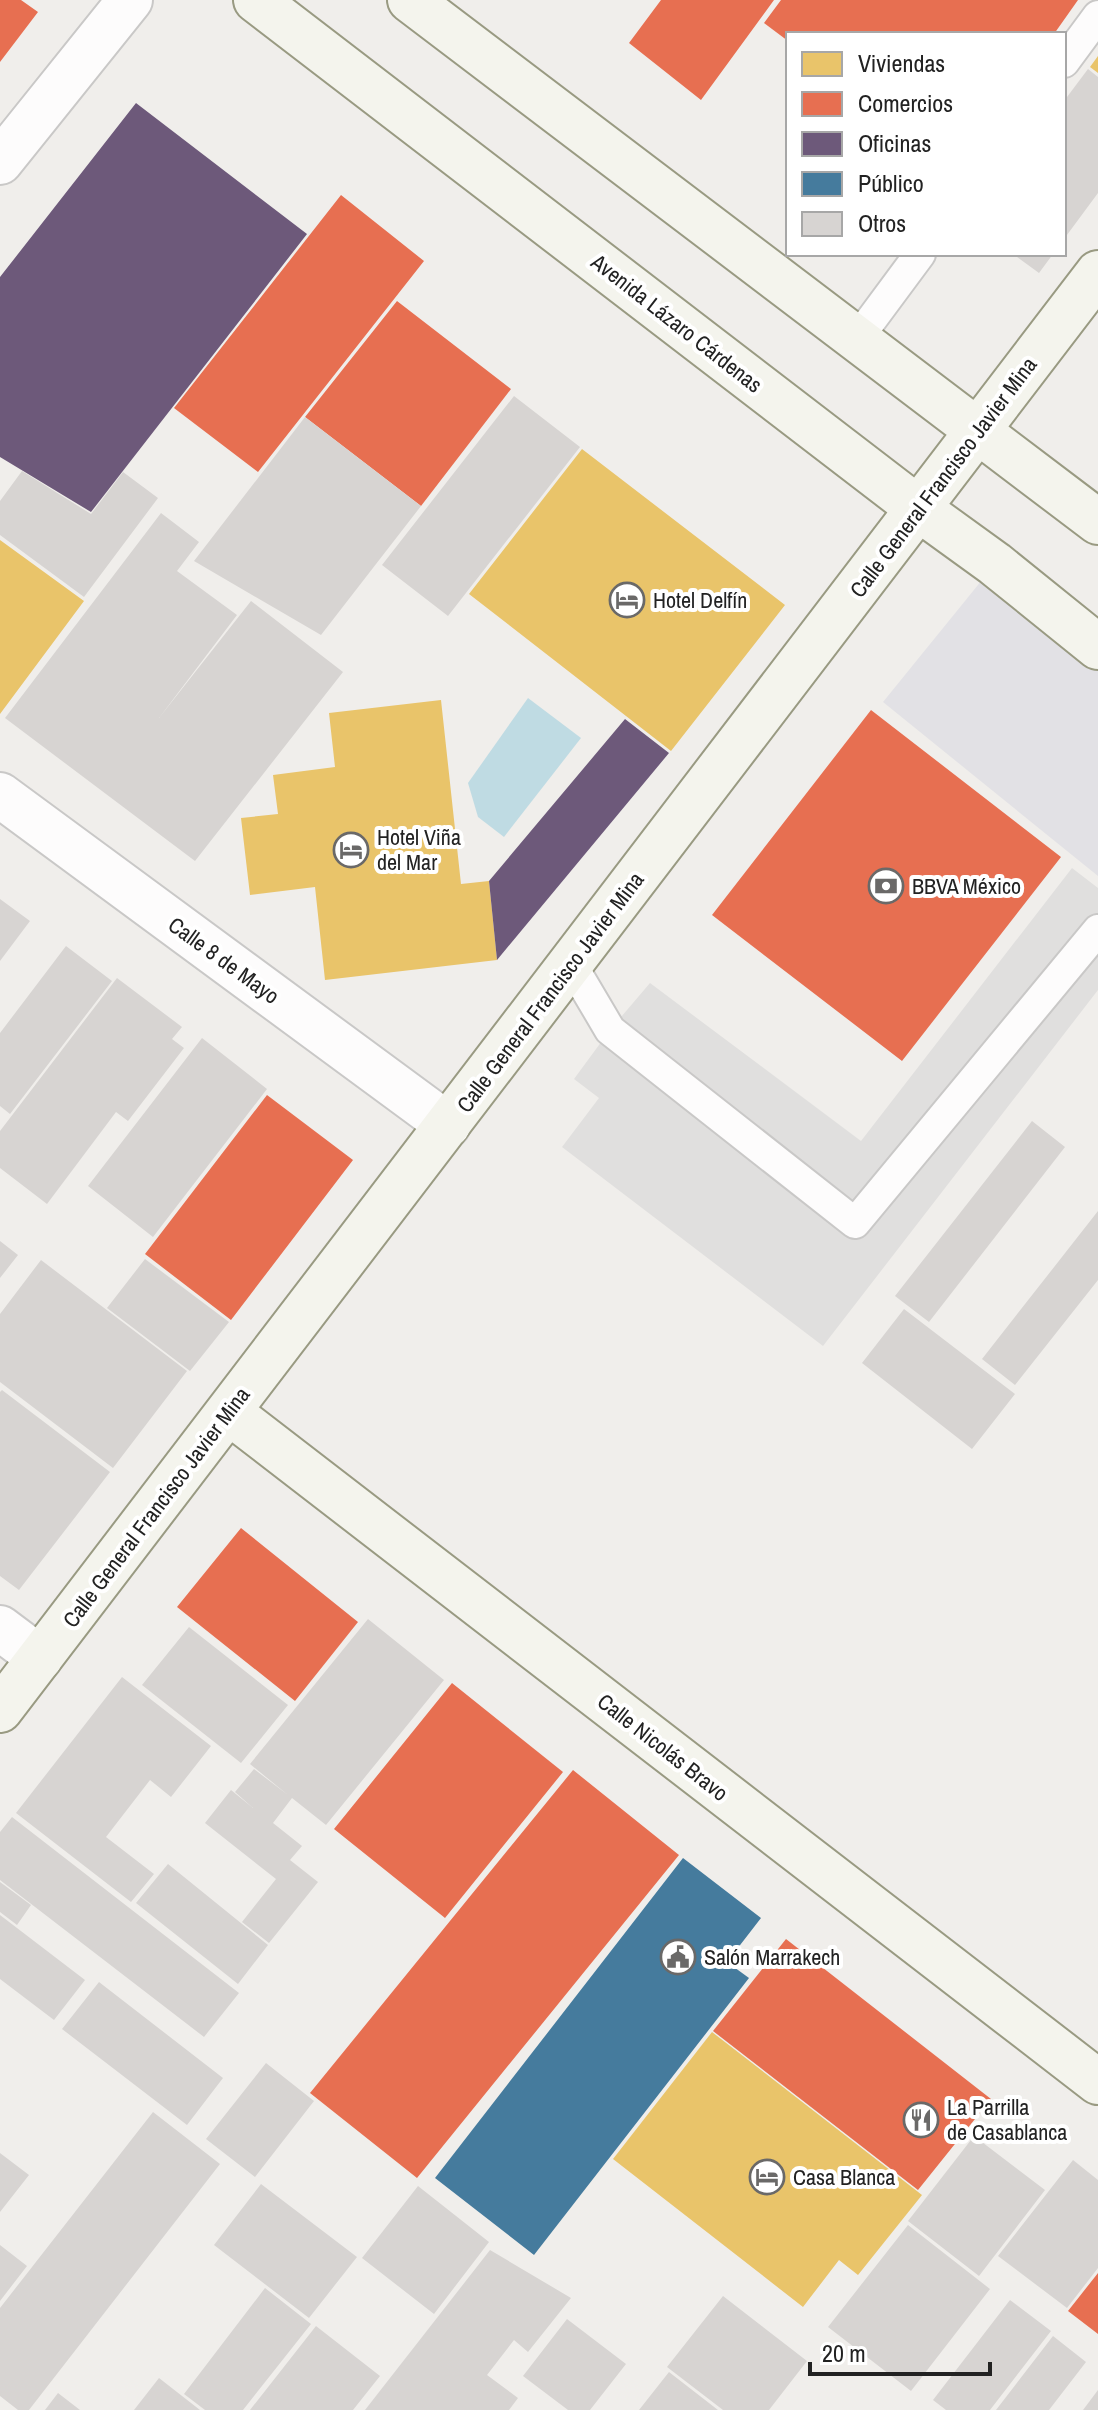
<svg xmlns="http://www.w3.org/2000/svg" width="1098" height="2410" viewBox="0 0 1098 2410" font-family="'Archivo Narrow',sans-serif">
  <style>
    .parking { fill: #e0dfde }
    .plaza { fill: #e2e1e5 }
    .water { fill: #bfdbe3 }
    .homes { fill: #e9c46a }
    .shops { fill: #e76f51 }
    .offices { fill: #6d597a }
    .public { fill: #457b9d }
    .building { fill: #d7d4d2 }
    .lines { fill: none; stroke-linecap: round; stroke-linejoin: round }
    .lane-casing { stroke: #c9c8c7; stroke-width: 34 }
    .street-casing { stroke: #c9c8c7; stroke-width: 48 }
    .secondary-casing { stroke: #999a82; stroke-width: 48 }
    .lane { stroke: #fdfcfc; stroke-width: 30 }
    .street { stroke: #fdfcfc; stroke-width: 44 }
    .secondary { stroke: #f4f4ed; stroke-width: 44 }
    .labels { text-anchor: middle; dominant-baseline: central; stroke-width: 8; stroke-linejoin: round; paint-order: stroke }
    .street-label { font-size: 22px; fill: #222; stroke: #fff }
    .poi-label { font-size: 22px; fill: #222; stroke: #fff; text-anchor: start }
  </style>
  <rect width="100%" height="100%" fill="#f0eeeb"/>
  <path class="parking" d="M 1072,868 L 1098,888 L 1098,990 L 823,1346 L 562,1147 L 599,1098 L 574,1079 L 610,1030 L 650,983 L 861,1141 Z"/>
  <path class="plaza" d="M 995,564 L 1098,647 L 1098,876 L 883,702 Z"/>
  <path class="water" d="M 528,698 L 581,738 L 504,837 L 478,817 L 468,783 Z"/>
  <path class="homes" d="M 1098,56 L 1098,73 L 1090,67 Z
    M 582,449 L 785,605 L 671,751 L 469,594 Z
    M 0,540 L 84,601 L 0,714 Z
    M 441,700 L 461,884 L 489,881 L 497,960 L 325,980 L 315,887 L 250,895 L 241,818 L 278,814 L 273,775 L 335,767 L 329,713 Z
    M 712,2032 L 922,2195 L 858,2275 L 839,2260 L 803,2307 L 613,2159 Z"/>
  <path class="shops" d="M 0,0 L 21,0 L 38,12 L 0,62 Z
    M 661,0 L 774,0 L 701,100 L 629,43 Z
    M 781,0 L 1078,0 L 1054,34 L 788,34 L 788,41 L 764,23 Z
    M 341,195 L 424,261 L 258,472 L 174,408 Z
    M 397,301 L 511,389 L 421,506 L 305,417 Z
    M 871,710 L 1061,857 L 902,1061 L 712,915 Z
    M 267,1095 L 353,1160 L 231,1320 L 145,1254 Z
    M 241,1528 L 358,1622 L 295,1701 L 177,1607 Z
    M 452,1683 L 563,1772 L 445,1918 L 334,1829 Z
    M 573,1770 L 679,1855 L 417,2178 L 310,2093 Z
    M 786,1939 L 991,2099 L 918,2190 L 713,2031 Z
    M 1098,2273 L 1098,2334 L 1068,2311 Z"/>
  <path class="offices" d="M 136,103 L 307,234 L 91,512 L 0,457 L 0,277 Z
    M 625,719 L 669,753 L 497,960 L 489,881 Z"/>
  <path class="public" d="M 683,1858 L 761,1918 L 727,1962 L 749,1978 L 534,2255 L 435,2178 Z"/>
  <path class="building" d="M 1088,69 L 1098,77 L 1098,193 L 1064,239 L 1064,101 Z
    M 1013,254 L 1053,254 L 1039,273 Z
    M 514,396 L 580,447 L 448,616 L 382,565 Z
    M 305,417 L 421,506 L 321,635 L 194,561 Z
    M 22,471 L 91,514 L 123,472 L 158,498 L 84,597 L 0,535 L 0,501 Z
    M 161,513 L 199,542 L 177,571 L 237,615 L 159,718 L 251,601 L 343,672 L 195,861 L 5,718 Z
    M 0,899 L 30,921 L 0,961 Z
    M 66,946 L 112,981 L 10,1114 L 0,1106 L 0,1033 Z
    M 117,978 L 182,1027 L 172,1039 L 184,1048 L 128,1121 L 116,1112 L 47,1204 L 0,1168 L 0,1131 Z
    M 202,1038 L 267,1089 L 153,1237 L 88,1186 Z
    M 1032,1121 L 1065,1147 L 929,1322 L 895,1296 Z
    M 1098,1211 L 1098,1280 L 1015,1385 L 982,1359 Z
    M 0,1241 L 18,1255 L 0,1278 Z
    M 145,1259 L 229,1322 L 190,1371 L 107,1308 Z
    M 41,1260 L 187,1371 L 113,1468 L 0,1382 L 0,1314 Z
    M 904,1309 L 1015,1394 L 972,1449 L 862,1363 Z
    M 2,1390 L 110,1472 L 19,1590 L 0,1576 L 0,1392 Z
    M 368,1619 L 444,1680 L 326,1825 L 292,1798 L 273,1823 L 302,1846 L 290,1860 L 318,1882 L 269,1943 L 242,1922 L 276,1879 L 205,1823 L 231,1790 L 253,1808 L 235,1792 L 254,1769 L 288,1795 L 250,1764 Z
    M 189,1627 L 288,1705 L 241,1763 L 142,1685 Z
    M 122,1677 L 211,1746 L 171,1797 L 150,1780 L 106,1837 L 154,1874 L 131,1902 L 16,1813 Z
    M 12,1817 L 239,1993 L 204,2037 L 0,1880 L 0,1832 Z
    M 168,1864 L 268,1945 L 238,1984 L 136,1903 Z
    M 0,1882 L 31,1905 L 17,1925 L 0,1912 Z
    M 0,1915 L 85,1980 L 54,2020 L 0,1979 Z
    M 99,1982 L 223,2078 L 187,2125 L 62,2029 Z
    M 266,2063 L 314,2101 L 255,2177 L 206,2139 Z
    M 153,2112 L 220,2164 L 29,2410 L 18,2410 L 0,2396 L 0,2308 Z
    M 974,2136 L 1045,2190 L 979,2276 L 908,2221 Z
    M 0,2153 L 29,2175 L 0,2212 Z
    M 1073,2160 L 1098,2180 L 1098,2268 L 1067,2308 L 998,2256 Z
    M 261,2184 L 357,2257 L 309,2318 L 214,2245 Z
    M 418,2186 L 489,2242 L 434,2314 L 362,2258 Z
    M 908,2225 L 990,2289 L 911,2391 L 828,2327 Z
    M 0,2245 L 27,2266 L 0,2301 Z
    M 490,2250 L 571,2298 L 528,2352 L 514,2340 L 487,2375 L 518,2398 L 509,2410 L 365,2410 Z
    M 265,2288 L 311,2324 L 243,2410 L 205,2410 L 184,2394 Z
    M 723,2296 L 807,2361 L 769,2410 L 723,2410 L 667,2367 Z
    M 1010,2300 L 1051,2331 L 990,2410 L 946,2410 L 933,2400 Z
    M 567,2319 L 626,2364 L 590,2410 L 568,2410 L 523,2376 Z
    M 316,2326 L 380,2376 L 353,2410 L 250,2410 Z
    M 1053,2336 L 1086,2362 L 1049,2410 L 996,2410 Z
    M 669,2372 L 718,2410 L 639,2410 Z
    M 159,2378 L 200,2410 L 134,2410 Z
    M 1098,2390 L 1098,2410 L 1083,2410 Z
    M 58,2393 L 80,2410 L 45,2410 Z"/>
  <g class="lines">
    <g class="lane-casing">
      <path id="lane" d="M 1064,62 L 1098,16
        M 857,339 L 920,254
        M 571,964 L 610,1030 L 855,1223 L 1098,930"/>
    </g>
    <g class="street-casing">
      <path id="street" d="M 0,162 L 130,0
        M 0,795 L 448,1125
        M 0,1628 L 40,1658"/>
    </g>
    <g class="secondary-casing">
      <path id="secondary" d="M 256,0 L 919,509 L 995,564 L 1098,647
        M 410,0 L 1098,522
        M 229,1412 L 1098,2082
        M 0,1710 L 1098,273"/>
    </g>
    <use href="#lane" class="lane"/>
    <use href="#street" class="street"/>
    <use href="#secondary" class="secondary"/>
  </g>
  <defs>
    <g id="hotel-ring" transform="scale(1.8)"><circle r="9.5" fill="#fff" stroke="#6a6968" stroke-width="1.5"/><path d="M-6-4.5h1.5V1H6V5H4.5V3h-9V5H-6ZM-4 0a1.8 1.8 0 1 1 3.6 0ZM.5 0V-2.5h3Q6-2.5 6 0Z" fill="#6a6968"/></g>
    <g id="bank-ring" transform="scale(1.8)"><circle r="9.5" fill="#fff" stroke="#6a6968" stroke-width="1.5"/><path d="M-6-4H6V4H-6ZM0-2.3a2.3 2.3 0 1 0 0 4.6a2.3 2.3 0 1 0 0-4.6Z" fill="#6a6968"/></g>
    <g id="civic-ring" transform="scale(1.8)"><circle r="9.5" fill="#fff" stroke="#6a6968" stroke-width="1.5"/><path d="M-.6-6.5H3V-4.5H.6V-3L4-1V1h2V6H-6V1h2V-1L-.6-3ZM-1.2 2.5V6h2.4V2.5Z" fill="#6a6968"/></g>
    <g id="restaurant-ring" transform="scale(1.8)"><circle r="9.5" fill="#fff" stroke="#6a6968" stroke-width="1.5"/><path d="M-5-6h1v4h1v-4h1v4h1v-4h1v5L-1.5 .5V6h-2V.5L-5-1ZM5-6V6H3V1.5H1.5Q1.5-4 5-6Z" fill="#6a6968"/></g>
  </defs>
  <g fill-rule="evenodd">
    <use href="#hotel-ring" x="627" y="600"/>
    <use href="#hotel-ring" x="351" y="850"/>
    <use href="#bank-ring" x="886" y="886"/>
    <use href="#civic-ring" x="678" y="1957"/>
    <use href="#restaurant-ring" x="921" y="2120"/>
    <use href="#hotel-ring" x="767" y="2177"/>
  </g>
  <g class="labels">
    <g class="street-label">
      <text transform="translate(677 323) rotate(38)">Avenida Lázaro Cárdenas</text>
      <text transform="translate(943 477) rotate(-53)">Calle General Francisco Javier Mina</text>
      <text transform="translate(224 960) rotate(36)">Calle 8 de Mayo</text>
      <text transform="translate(550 992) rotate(-53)">Calle General Francisco Javier Mina</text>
      <text transform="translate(156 1507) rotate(-53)">Calle General Francisco Javier Mina</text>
      <text transform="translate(663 1747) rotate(38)">Calle Nicolás Bravo</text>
    </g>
    <g class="poi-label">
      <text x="653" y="600">Hotel Delfín</text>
      <text x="377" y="837">Hotel Viña<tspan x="377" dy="25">del Mar</tspan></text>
      <text x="912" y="886">BBVA México</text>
      <text x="704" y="1957">Salón Marrakech</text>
      <text x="947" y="2107">La Parrilla<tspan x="947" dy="25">de Casablanca</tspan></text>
      <text x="793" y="2177">Casa Blanca</text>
    </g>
  </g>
  <rect x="786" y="32" width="280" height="224" fill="#ffffff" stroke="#a7a7a7" stroke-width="2"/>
  <rect x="802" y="52" width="40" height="24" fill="#e9c46a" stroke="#a7a7a7" stroke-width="2"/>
  <text x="858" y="72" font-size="24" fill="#222222">Viviendas</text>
  <rect x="802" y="92" width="40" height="24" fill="#e76f51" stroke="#a7a7a7" stroke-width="2"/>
  <text x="858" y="112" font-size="24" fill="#222222">Comercios</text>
  <rect x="802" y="132" width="40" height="24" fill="#6d597a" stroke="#a7a7a7" stroke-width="2"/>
  <text x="858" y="152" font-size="24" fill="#222222">Oficinas</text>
  <rect x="802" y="172" width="40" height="24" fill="#457b9d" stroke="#a7a7a7" stroke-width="2"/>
  <text x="858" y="192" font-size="24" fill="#222222">Público</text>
  <rect x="802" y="212" width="40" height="24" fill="#d7d4d2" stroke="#a7a7a7" stroke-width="2"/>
  <text x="858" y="232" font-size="24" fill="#222222">Otros</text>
  <path d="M810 2362v12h180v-12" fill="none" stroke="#222222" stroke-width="4"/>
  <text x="822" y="2362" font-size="24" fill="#222222" stroke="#ffffff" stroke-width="6" paint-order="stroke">20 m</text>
</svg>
